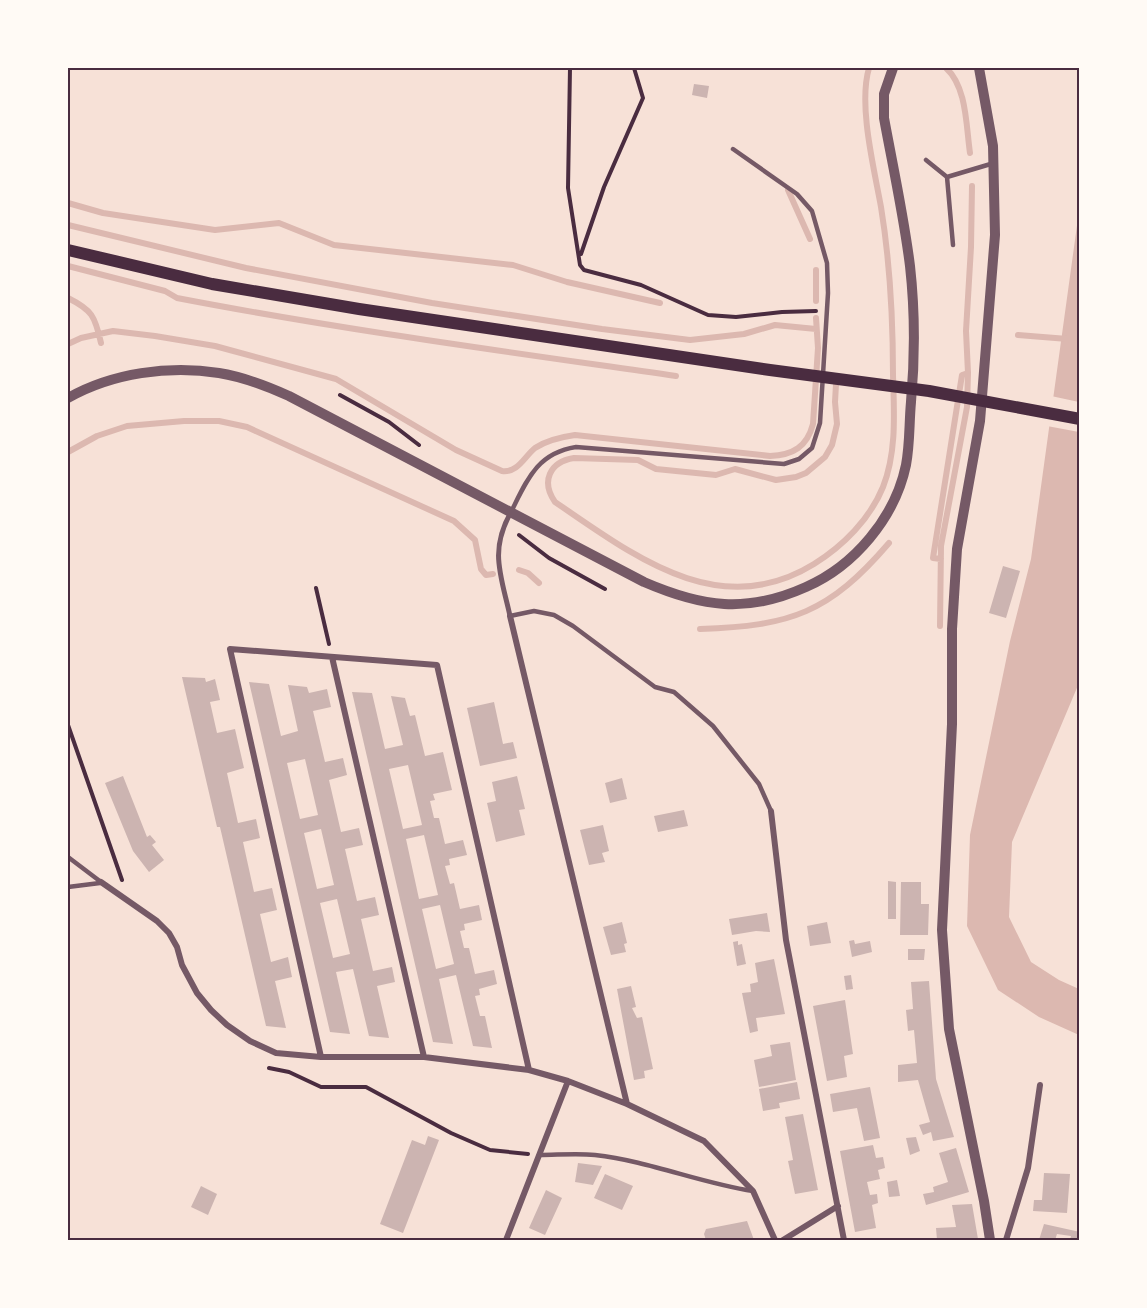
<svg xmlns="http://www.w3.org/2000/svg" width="1147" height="1308" viewBox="0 0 1147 1308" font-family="Merriweather,serif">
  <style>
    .water { fill: #dcb8b0 }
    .pier { fill: #f7e1d7 }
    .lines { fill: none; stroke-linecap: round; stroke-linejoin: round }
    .stream { stroke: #dcb8b0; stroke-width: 6 }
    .building { fill: #ccb4b1; fill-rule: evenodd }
    .path { stroke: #4a2c40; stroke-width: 4 }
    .service { stroke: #755966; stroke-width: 4.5 }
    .pedestrian { stroke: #755966; stroke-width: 5 }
    .minor { stroke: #755966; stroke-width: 6 }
    .tertiary { stroke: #755966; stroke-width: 10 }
    .secondary { stroke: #4a2c40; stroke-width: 12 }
    .neatline { fill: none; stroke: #4a2c40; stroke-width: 2 }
  </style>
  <rect width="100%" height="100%" fill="#f7e1d7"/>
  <path class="water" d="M 1079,211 L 1079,683 L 1012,842 L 1009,917 L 1031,962 L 1059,980 L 1079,989 L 1079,1035 L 1039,1017 L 998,990 L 967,926 L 970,835 L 1010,641 L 1031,559 Z"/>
  <path class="pier" d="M 1051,396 L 1079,402 L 1079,432 L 1047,426 Z"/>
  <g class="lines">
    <path class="stream" d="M 946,68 C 967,87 966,126 970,153
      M 788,190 L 810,239
      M 68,203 L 103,213 L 215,230 L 279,223 L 334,245 L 513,265 L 567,282 L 660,303
      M 68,225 L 246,268 L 432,303 L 602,329 L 690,340 L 744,334 L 775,325 L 816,329
      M 68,266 L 165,291 L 177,298 C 343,330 509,352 676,376
      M 816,270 L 816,301
      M 68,298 C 92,310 95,316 101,343
      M 1018,335 L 1080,340
      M 68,344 L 81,338 L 113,331 L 155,336 L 215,346 L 336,379 L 456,450 L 502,471 C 518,473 524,457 535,448 C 547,440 561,437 575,435 L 770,456 C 793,455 807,447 813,424 L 818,348 L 816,318
      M 836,384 L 835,402 L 837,424 L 832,445 L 825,457 L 806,473 L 796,477 L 776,480 L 735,469 L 716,475 L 656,469 L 638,460 L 574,458 C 549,462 541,482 555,502 C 633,555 719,623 814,564 C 843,546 870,519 883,487 C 897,451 894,412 893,375 C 893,319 890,262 881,207 C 874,168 858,105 869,68
      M 68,452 L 97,436 L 127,426 L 184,421 L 219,421 L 247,427 L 454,521 L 475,540 L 481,569 L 486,575 L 493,574
      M 941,559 L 933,558 L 962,375 L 968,373
      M 519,570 L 528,573 L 539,583
      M 940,626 L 941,546 L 967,407 L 968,373 L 966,331 L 971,247 L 972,186
      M 700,629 C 791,626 829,613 889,543"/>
  </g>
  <path class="building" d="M 694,84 L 709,86 L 707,98 L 692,95 Z
    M 1003,566 L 1020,571 L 1006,618 L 989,613 Z
    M 182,677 L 205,678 L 206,682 L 215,679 L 220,700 L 210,702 L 217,733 L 235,729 L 244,768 L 227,773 L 238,823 L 256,819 L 260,838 L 243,842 L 254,892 L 272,888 L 277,910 L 260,914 L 271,962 L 288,957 L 292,977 L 275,981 L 286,1028 L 266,1026 L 220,827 L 217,827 Z
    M 249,682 L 269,684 L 281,736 L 298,731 L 288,685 L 307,687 L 309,693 L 327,689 L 331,707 L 313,711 L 325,762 L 343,758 L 347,775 L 329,780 L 341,832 L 359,828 L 363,845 L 345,849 L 357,901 L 375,897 L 379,915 L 361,919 L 373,971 L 392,967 L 395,982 L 377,986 L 389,1038 L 369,1036 L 353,969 L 336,972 L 350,1034 L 330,1032 ZM 305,759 L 318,815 L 300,819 L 287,763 ZM 321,829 L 334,885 L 317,889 L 304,833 ZM 337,899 L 350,954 L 333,958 L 320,903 Z
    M 352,692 L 372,693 L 385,749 L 403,745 L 391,696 L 405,698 L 410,716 L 415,715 L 425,756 L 443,752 L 452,790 L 433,794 L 435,800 L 430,801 L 434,818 L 439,818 L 445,844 L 463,840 L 467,855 L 449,859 L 450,865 L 445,866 L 450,884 L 454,883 L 460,909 L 479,905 L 482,920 L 464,924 L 465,930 L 460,931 L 464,948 L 469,948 L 475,974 L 494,970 L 497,984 L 479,989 L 480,995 L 475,996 L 480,1016 L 485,1016 L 492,1048 L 473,1046 L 456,975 L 439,979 L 453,1044 L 433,1042 ZM 408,765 L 422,825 L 403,829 L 389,769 ZM 424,835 L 438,895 L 419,899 L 406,839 ZM 440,905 L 454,964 L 436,969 L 422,909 Z
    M 494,702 L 503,744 L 513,742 L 517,758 L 480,766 L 467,708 Z
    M 123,776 L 147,837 L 150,835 L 156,842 L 152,845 L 164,860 L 149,872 L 133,851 L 105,783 Z
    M 517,776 L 525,809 L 519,810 L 525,835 L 496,842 L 487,803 L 496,801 L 492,782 Z
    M 622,778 L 627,799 L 610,803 L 605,783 Z
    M 684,810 L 688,826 L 658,832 L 654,816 Z
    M 603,825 L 609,851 L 602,853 L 605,862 L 589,865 L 580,830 Z
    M 888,881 L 896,882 L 896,919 L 888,919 Z
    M 901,882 L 921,882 L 921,904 L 929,904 L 928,935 L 900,935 Z
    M 767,913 L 770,932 L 756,931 L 732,935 L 729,919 Z
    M 622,922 L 627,943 L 624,944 L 626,952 L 611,955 L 603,927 Z
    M 827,922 L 831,943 L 810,946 L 807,926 Z
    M 854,940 L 855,944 L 870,941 L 872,952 L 852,957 L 849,941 Z
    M 738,941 L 738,945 L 742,944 L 746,964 L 737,966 L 733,942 Z
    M 908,949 L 925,949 L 924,960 L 908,960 Z
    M 774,959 L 785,1014 L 756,1018 L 758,1031 L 750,1033 L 742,993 L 751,992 L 750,984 L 758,982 L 755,963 Z
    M 851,975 L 853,989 L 846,990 L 844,976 Z
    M 929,981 L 936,1079 L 954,1137 L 933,1141 L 931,1132 L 923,1135 L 919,1125 L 930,1122 L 918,1080 L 898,1082 L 898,1065 L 917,1063 L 914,1030 L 908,1031 L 906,1010 L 913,1009 L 911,982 Z
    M 631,986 L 636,1007 L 632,1008 L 637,1018 L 642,1017 L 653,1069 L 644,1071 L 645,1078 L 634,1080 L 617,989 Z
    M 845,1000 L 853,1054 L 844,1056 L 847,1077 L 827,1081 L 813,1006 Z
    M 790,1042 L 796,1080 L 759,1087 L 754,1060 L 772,1056 L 770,1045 Z
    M 797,1082 L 800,1099 L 779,1103 L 780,1108 L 763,1111 L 759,1089 Z
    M 870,1087 L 880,1138 L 864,1141 L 857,1108 L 833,1112 L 830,1094 Z
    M 803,1114 L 818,1190 L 795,1194 L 788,1161 L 793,1160 L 785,1117 Z
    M 428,1136 L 439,1140 L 403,1233 L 380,1224 L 412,1140 L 425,1145 Z
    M 916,1137 L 920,1151 L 910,1155 L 906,1138 Z
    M 873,1145 L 876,1158 L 883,1157 L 885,1168 L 878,1170 L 880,1179 L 867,1182 L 870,1195 L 877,1194 L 878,1203 L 872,1205 L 876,1228 L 855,1232 L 840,1151 Z
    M 956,1148 L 969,1192 L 926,1205 L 923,1194 L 934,1192 L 933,1187 L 948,1182 L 939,1153 Z
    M 578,1163 L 602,1166 L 593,1185 L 575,1182 Z
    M 1044,1173 L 1070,1174 L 1067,1213 L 1033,1211 L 1034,1200 L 1042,1200 Z
    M 605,1174 L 633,1186 L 622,1210 L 594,1198 Z
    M 897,1180 L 900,1196 L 889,1197 L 887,1182 Z
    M 201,1186 L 217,1194 L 208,1215 L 191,1207 Z
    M 546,1190 L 562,1198 L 545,1235 L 529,1228 Z
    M 972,1204 L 978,1239 L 937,1240 L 936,1228 L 956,1227 L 952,1205 Z
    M 747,1221 L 754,1240 L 706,1240 L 704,1234 L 706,1229 Z
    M 1044,1224 L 1080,1232 L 1079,1240 L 1070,1240 L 1071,1236 L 1057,1234 L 1055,1240 L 1039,1240 Z"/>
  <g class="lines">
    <path class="path" d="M 570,68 L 568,188 L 580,265 L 584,270 L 641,285 L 708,315 L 736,317 L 782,312 L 816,311
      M 581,254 L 604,187 L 643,98 L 634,68
      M 340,395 L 389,422 L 419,445
      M 519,535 L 549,558 L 605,589
      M 316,588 L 329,644
      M 68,725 L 122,880
      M 269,1068 L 289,1072 L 321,1087 L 366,1087 L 451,1133 L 490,1150 L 528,1154"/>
    <path class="service" d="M 926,160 L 947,177
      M 953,245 L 947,177 L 994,163
      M 511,512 C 527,480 537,453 576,447 L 784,464 L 799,459 L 812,448 L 820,423 L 828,293 L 827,263 L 812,211 L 797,194 L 733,149
      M 510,616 L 534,611 L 554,615 L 573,626 L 655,687 L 674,692 L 713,726 L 759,784 L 771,811
      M 68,857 L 101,882
      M 68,887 L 100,883
      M 539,1155 C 557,1155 577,1153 595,1155 C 649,1161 700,1183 753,1191"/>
    <path class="pedestrian" d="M 510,616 C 501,575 489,551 511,512"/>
    <path class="minor" d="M 510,616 L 627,1104
      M 332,657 L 424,1057
      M 771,811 L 786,940 L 844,1240
      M 101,882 L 157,921 L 169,933 L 177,947 L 182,965 L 197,993 L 211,1010 L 227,1025 L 250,1041 L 276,1053 L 321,1057 L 424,1057 L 529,1070 L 568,1081 L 627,1104 L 704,1141 L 753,1191 L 775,1240
      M 321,1057 L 230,649 L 437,665 L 529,1070
      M 506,1240 L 568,1081
      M 783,1240 L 838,1206
      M 1006,1240 L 1028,1168 L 1040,1085"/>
    <path class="tertiary" d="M 979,68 L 993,146 L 995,235 L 980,421 L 957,549 L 952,629 L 952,724 L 942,930 L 949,1029 L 984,1201 L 990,1240
      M 68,398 C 112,373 169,365 219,373 C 244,377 267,386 289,396 L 644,582 C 702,607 746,614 806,587 C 854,566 895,518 906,465 C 910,444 909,424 911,402 C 915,357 915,311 910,266 C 904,217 893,167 884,118 L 884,94 L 893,68"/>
    <path class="secondary" d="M 68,250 L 212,284 L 359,309 L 770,370 L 929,391 L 1080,419"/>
  </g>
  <rect width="1147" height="1308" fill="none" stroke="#fffaf5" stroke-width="138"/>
  <rect x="69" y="69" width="1009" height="1170" class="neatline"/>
</svg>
